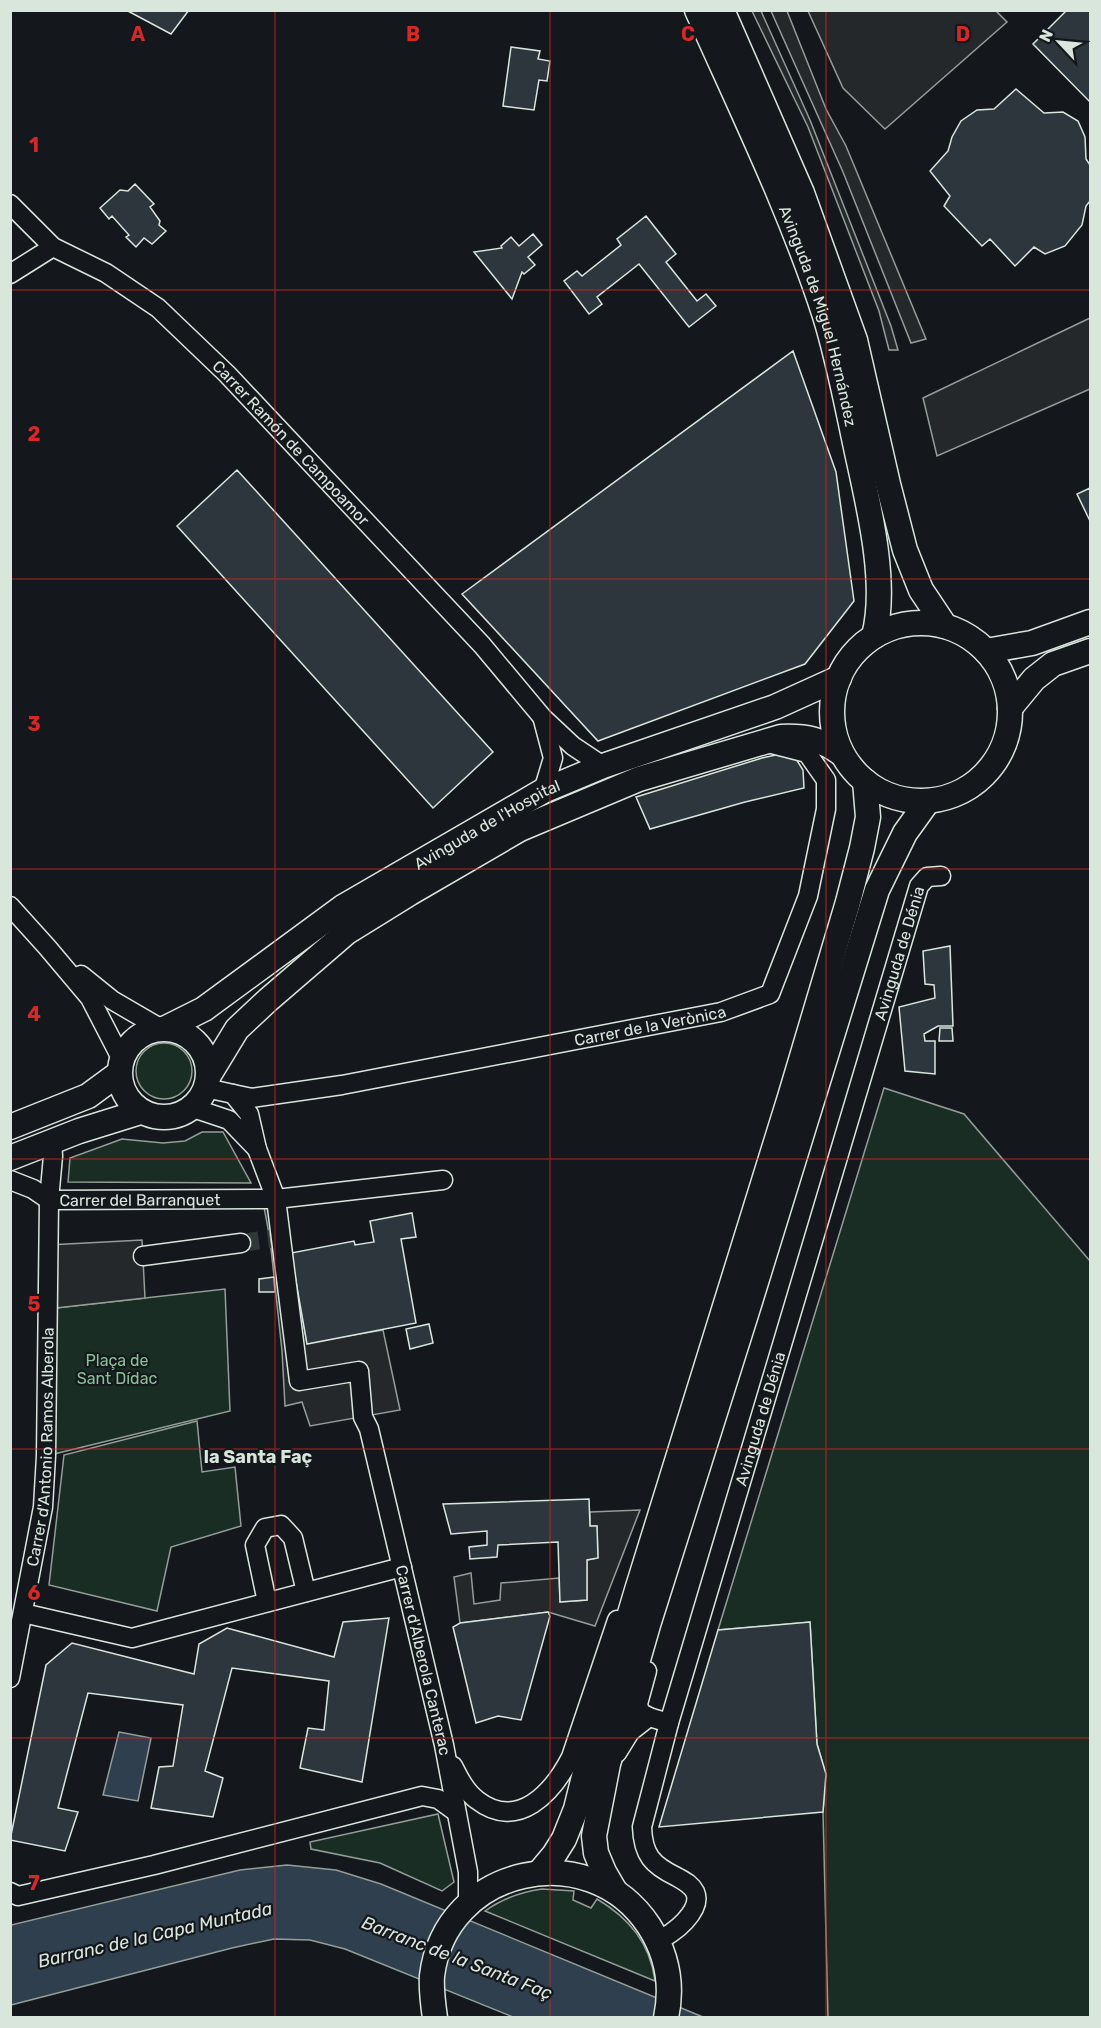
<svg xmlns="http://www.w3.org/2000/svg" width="1101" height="2028" viewBox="0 0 1101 2028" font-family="Rubik,sans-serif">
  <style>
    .green { fill: #1a2d24; stroke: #939e99; stroke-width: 1.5 }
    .parking { fill: #24282b; stroke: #939e99; stroke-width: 1.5 }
    .water { fill: #2f3f4d; stroke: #939e99; stroke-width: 1.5 }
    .building { fill: #2c363c; stroke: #d8e6dc; stroke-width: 1.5 }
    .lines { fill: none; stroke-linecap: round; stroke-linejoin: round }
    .minor-tunnel { stroke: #313739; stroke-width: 18; stroke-dasharray: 18 9; stroke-linecap: butt }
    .minor-casing { stroke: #d8e6dc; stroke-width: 21 }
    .major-casing { stroke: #d8e6dc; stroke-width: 27 }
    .minor { stroke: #14181c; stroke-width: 18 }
    .major { stroke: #14181c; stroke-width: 24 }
    .grid { fill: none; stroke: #d62828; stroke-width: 1.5; stroke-opacity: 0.55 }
    .labels { text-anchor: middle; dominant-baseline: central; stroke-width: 4.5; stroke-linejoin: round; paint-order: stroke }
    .street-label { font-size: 16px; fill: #d8e6dc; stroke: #14181c }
    .park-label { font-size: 16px; fill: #8ac095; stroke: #14181c }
    .neighbourhood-label { font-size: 18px; font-weight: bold; fill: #d8e6dc; stroke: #14181c }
    .water-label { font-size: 18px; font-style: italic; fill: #d8e6dc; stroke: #14181c }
    .grid-label { font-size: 20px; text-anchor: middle; font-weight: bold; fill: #d62828; stroke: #14181c; stroke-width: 4.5; stroke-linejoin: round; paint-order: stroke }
  </style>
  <rect width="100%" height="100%" fill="#14181c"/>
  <path class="green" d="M136 1071a28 28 0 1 1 56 0a28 28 0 1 1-56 0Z
    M 884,1088 L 964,1114 L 1090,1261 L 1090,2017 L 828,2017 L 823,1812 L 826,1774 L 817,1744 L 810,1622 L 718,1630 Z
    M 202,1132 L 223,1132 L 251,1183 L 68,1182 L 70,1158 L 122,1139 L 163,1143 L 185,1141 Z
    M 225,1289 L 230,1411 L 46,1456 L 47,1309 Z
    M 197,1421 L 202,1472 L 235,1467 L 241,1526 L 171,1547 L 157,1611 L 49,1585 L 64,1455 Z
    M 438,1814 L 454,1882 L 442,1891 L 380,1863 L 311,1849 L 310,1842 Z
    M 542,1889 L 574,1891 L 573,1900 L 591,1908 L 597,1899 C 629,1918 650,1943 655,1981 L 485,1911 C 503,1898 521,1892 542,1889 Z"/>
  <path class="parking" d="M 752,11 L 761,11 L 810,120 L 891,326 L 898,350 L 889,350 L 879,311 L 808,127 Z
    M 771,11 L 787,11 L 826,109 L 846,146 L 926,339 L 911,343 L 843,172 Z
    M 808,11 L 996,11 L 1007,22 L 885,129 L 843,88 Z
    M 1090,318 L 1090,389 L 937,456 L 923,398 Z
    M 264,1207 L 283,1207 L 307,1343 L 383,1330 L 400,1410 L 310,1426 L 302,1402 L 285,1406 L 282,1351 L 270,1239 Z
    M 142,1240 L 145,1298 L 47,1309 L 48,1245 Z
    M 640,1510 L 595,1626 L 548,1612 L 460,1623 L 454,1577 L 471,1573 L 474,1604 L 500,1600 L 501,1583 L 559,1578 L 560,1602 L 587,1600 L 587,1560 L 598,1558 L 597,1526 L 590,1526 L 590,1512 Z"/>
  <path class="water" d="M 119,1732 L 151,1738 L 138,1801 L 103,1795 Z
    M 287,1865 L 336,1870 L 381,1884 L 703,2017 L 513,2017 L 345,1949 L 310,1940 L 274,1939 L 232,1948 L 11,2005 L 11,1925 L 240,1870 Z"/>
  <path class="building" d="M 126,10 L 189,10 L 171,34 Z
    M 1067,10 L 1090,10 L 1090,102 L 1033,44 Z
    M 511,47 L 540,51 L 538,59 L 550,61 L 547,81 L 539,80 L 534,110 L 503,106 Z
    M 1016,89 L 1044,113 L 1063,112 L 1078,121 L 1085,137 L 1086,159 L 1090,165 L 1090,201 L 1086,206 L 1082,225 L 1065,246 L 1045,254 L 1034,247 L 1015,266 L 990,239 L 982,246 L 944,206 L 950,196 L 930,171 L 948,151 L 952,137 L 961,121 L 977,110 L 994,109 Z
    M 135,184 L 154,204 L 150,207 L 160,221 L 159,225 L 166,231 L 152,244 L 144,238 L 136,247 L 126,237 L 129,235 L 112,216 L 109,219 L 100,208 L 120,190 L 128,191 Z
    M 646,216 L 676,254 L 666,262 L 697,301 L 706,294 L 716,306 L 689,327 L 639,264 L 597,297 L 602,304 L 589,314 L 564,281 L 577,271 L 582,276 L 621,245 L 617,239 Z
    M 533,234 L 542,245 L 528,257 L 535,265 L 524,274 L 522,272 L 512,299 L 474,252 L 502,248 L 501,246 L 511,237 L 519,246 Z
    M 793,351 L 836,472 L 854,601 L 805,664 L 598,741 L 462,594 Z
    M 237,470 L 493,752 L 433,808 L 177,526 Z
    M 1090,488 L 1090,521 L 1077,494 Z
    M 780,754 L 796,759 L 803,770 L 804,788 L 745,802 L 650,829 L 636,797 L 762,758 Z
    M 950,946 L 953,1026 L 938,1026 L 924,1034 L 925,1041 L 935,1041 L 935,1074 L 905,1071 L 899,1007 L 935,998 L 934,985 L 925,984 L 923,951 Z
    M 940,1028 L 952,1028 L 953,1041 L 939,1041 Z
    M 412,1213 L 416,1237 L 401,1239 L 416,1323 L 307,1344 L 291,1253 L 354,1241 L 355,1245 L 374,1242 L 370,1221 Z
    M 274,1277 L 275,1292 L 259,1292 L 259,1279 Z
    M 429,1324 L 433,1343 L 410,1349 L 406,1329 Z
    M 589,1499 L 590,1526 L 597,1526 L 598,1558 L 587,1560 L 587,1600 L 560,1602 L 558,1542 L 498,1545 L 497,1557 L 470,1559 L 469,1547 L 487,1545 L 487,1531 L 451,1534 L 443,1504 Z
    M 548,1612 L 550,1616 L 521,1720 L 498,1716 L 476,1723 L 453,1627 L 460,1623 Z
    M 389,1618 L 362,1782 L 300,1768 L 308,1728 L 324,1730 L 329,1681 L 232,1668 L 205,1771 L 223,1778 L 213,1817 L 151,1808 L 159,1767 L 173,1766 L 183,1705 L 88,1693 L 58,1808 L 78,1812 L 65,1851 L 10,1840 L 46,1665 L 72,1643 L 194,1674 L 199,1644 L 227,1628 L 334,1657 L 343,1622 Z
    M 810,1622 L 817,1744 L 826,1774 L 823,1812 L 659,1827 L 718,1630 Z"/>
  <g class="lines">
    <path class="minor-tunnel" d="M 241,1243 L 270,1239"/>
    <g class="minor-casing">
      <g id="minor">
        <path id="s1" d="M 10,204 L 53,247 L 106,273 L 158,308 L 227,374 L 482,645 L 543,718 L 573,746 L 603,766"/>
        <path d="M 10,274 L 53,247"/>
        <path d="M 543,791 L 553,758 L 543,720"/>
        <path d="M 10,906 L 47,947 L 90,998 L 121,1058"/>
        <path d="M 81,975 L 112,1000 L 160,1028"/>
        <path id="s2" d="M 206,1088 L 233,1094 L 249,1114 L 257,1149 L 276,1199 L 299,1381 L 359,1371 L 363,1417 L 369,1429 L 444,1745 L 468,1872 L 468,1906"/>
        <path id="s3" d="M 233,1094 L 252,1098 L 342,1085 L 721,1012 L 770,994 L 808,896 L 826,809 L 826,780 L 807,753 L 768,743"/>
        <path d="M 193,1108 L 229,1120 L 257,1149"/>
        <path id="s4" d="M 10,1180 L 33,1189 L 49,1200 L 276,1199 L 443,1180"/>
        <path d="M 143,1256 L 241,1243"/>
        <path d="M 267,1602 L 255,1545 L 265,1528 L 281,1525 L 293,1538 L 306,1592"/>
        <path d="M 23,1613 L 132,1638 L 402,1567"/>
        <path d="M 647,1671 L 638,1704 L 640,1712 L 649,1717 L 669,1723"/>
        <path id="s5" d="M 10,1678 L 43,1507 L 46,1456 L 49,1200 L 53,1156 L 52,1142"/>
        <path d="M 617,1753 L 630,1732 L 649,1717"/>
        <path d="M 453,1766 C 459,1778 466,1792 477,1800 C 518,1832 553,1792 571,1757 L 617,1620"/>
        <path d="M 10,1892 L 18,1896 L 154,1865 L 422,1796 L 438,1799 L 456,1812"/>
        <path id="s6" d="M 658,1940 C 673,1935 703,1910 695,1892 C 691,1884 684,1881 677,1877 C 652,1865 643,1855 642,1827 L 669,1723 L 919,886 L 927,877 L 941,876"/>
      </g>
    </g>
    <g class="major-casing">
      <g id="major">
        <path id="s7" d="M 697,10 C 742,111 791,211 825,316 C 840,364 849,417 860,466 C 871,516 887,587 874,636"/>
        <path d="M 722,10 L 802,193 L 855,340 L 888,484 L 905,550 L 921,590 L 945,626"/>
        <circle cx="921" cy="712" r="89"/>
        <path d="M 986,651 L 1032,643 L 1090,622"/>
        <path d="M 1010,708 L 1034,679 L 1053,664 L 1090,651"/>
        <path id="s8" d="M 166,1028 L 204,1009 L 343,907 L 543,791 L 603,766 L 775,707 L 839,678"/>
        <circle cx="164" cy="1073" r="44"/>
        <path d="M 209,1075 L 237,1029 L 268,1000 L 347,932 L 410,893 L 520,829 L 639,779 L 781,737 C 807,736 821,739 842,754"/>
        <path d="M 10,1127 L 88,1096 L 118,1074"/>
        <path d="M 10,1158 L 79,1131 L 140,1112"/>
        <path d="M 539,1873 L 554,1855 L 564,1839 L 576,1809 L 597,1724 L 637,1590 L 790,1097 L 848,902 L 862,848 L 868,817 L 865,781"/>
        <path d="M 615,1891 L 604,1872 L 596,1853 L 594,1836 L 608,1764 L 648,1625 L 748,1308 L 877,890 L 905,833 L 928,801"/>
        <path d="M 435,2018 C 433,2004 431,1990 432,1976 C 445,1867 589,1835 649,1926 C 667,1954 673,1985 666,2018"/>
      </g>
    </g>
    <use href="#minor" class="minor"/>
    <use href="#major" class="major"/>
  </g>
  <path class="grid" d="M 275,10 L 275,2018M 550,10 L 550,2018M 826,10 L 826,2018M 10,290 L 1090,290M 10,579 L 1090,579M 10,869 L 1090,869M 10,1159 L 1090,1159M 10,1449 L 1090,1449M 10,1738 L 1090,1738"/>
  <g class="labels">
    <g class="street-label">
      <text stroke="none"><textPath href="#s7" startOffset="330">Avinguda de Miguel Hernández</textPath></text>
      <text stroke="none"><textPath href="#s1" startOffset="372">Carrer Ramón de Campoamor</textPath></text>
      <text stroke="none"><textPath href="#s8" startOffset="381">Avinguda de l'Hospital</textPath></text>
      <text stroke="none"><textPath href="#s6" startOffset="1066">Avinguda de Dénia</textPath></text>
      <text stroke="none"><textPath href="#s3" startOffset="424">Carrer de la Verònica</textPath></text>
      <text stroke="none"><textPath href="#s4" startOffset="135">Carrer del Barranquet</textPath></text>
      <text stroke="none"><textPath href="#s6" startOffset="580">Avinguda de Dénia</textPath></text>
      <text stroke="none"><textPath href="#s5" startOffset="234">Carrer d'Antonio Ramos Alberola</textPath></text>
      <text stroke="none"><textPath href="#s2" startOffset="684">Carrer d'Alberola Canterac</textPath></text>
    </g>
    <g class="park-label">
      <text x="117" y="1360">Plaça de<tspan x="117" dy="18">Sant Dídac</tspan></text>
    </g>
    <g class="neighbourhood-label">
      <text x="258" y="1457">la Santa Faç</text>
    </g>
    <g class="water-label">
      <text transform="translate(155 1935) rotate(-13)">Barranc de la Capa Muntada</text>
      <text transform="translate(457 1958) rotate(21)">Barranc de la Santa Faç</text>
    </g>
  </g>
  <g class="grid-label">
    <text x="138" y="41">A</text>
    <text x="413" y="41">B</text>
    <text x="688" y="41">C</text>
    <text x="963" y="41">D</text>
    <text x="34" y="152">1</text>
    <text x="34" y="441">2</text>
    <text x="34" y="731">3</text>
    <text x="34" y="1021">4</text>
    <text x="34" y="1311">5</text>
    <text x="34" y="1600">6</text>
    <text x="34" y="1890">7</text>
  </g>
  <rect width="1101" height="2028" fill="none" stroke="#d8e6dc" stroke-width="24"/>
  <g transform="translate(1059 42) rotate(296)" stroke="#14181c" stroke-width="4.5" paint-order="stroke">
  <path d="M0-4.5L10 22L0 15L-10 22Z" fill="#d8e6dc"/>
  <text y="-9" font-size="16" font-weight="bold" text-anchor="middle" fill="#d8e6dc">N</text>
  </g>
</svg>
